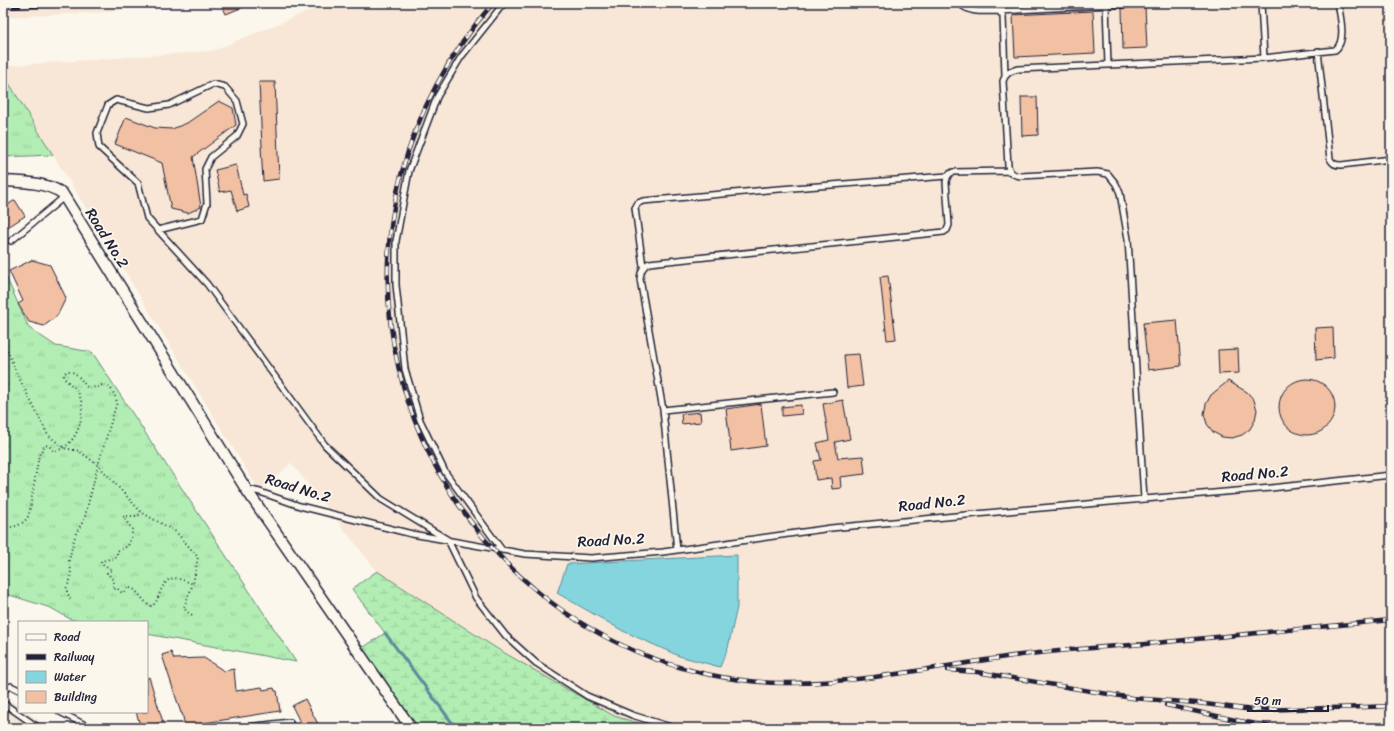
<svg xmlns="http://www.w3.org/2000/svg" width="1394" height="731" viewBox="0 0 1394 731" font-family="Sriracha,sans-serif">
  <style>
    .built { fill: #f8e7d6 }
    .grass { fill: url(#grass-tufts); stroke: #6a8877 }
    .wetland { fill: url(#wetland-marsh); stroke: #6a8877 }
    .water { fill: #84d5dd; stroke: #5d8d9c }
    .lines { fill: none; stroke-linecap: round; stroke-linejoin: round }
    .stream { stroke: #5d8d9c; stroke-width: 3 }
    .building { fill: #f2c1a3; stroke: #22223b }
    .service-casing { stroke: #22223b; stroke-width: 8 }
    .minor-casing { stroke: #22223b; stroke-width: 13 }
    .path { stroke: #22223b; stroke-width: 2; stroke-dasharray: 1 3; stroke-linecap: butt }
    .service { stroke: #fbf7ec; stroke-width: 5 }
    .minor { stroke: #fbf7ec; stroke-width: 10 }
    .rail-casing { stroke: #22223b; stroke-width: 4.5 }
    .rail { stroke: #fbf7ec; stroke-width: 3; stroke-dasharray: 9; stroke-linecap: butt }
    .labels { text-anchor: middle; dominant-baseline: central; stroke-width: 3.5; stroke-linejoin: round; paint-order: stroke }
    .street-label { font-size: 15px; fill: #22223b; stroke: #fbf7ec }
  </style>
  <defs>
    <pattern id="grass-tufts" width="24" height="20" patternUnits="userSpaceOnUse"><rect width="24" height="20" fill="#b2edb3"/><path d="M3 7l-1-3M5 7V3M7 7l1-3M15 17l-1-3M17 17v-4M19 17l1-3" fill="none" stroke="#99cb9b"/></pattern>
    <pattern id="wetland-marsh" width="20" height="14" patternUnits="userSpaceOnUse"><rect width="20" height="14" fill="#b2edb3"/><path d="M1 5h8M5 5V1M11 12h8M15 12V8" fill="none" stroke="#99cb9b"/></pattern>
  </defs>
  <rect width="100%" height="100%" fill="#fbf7ec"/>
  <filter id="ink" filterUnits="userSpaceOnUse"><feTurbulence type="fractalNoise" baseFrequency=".025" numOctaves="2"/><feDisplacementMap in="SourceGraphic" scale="8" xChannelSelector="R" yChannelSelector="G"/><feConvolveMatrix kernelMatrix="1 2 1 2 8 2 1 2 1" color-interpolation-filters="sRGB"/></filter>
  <g filter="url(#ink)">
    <path class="built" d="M 3,3 L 160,3 L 108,12 L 3,17 Z
      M 328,3 L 1391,3 L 1391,728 L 655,728 L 614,716 L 496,648 L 377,571 L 291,463 L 260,492 L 3,73 L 3,66 L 212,51 Z
      M 7,698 L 19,706 L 19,712 L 27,712 L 50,728 L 11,728 L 3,718 L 3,709 Z"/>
    <path class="grass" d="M 3,80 L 7,80 L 53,155 L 3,157 Z
      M 3,270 L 29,328 L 56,346 L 92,352 L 296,662 L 147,634 L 147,622 L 83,622 L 70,619 L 51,608 L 3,593 Z"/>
    <path class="wetland" d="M 377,571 L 496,648 L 614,716 L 655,728 L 411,728 L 358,651 L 385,633 L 352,589 Z"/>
    <path class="water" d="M 737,555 L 737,607 L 728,648 L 720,667 L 679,656 L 623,631 L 557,593 L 567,564 Z"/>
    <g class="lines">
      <path class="stream" d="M 385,633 L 456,728"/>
    </g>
    <path class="building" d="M 221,3 L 253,3 L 226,14 Z
      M 1145,7 L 1147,48 L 1123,49 L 1122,8 Z
      M 1093,11 L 1095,53 L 1015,57 L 1013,15 Z
      M 259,82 L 275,82 L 279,179 L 263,181 L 261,147 L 262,147 Z
      M 1021,97 L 1037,97 L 1038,135 L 1022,136 Z
      M 219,101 L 233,108 L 236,125 L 193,157 L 201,207 L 188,213 L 171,209 L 162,163 L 115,144 L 126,117 L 155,128 L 172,129 L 187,123 Z
      M 236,165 L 243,195 L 246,194 L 249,207 L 237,211 L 231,190 L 220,192 L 215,170 Z
      M 15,200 L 25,216 L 8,227 L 3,219 L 3,208 Z
      M 32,260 L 50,265 L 66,298 L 57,316 L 44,326 L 29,322 L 18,304 L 23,301 L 9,271 Z
      M 888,276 L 896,339 L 887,340 L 880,277 Z
      M 1177,320 L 1181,366 L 1148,370 L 1143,323 Z
      M 1333,327 L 1334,358 L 1316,360 L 1315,328 Z
      M 1238,349 L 1239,373 L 1219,374 L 1218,350 Z
      M 859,354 L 863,386 L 847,388 L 844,355 Z
      M1279 407a28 28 0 1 1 56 0a28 28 0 1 1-56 0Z
      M 1228,381 L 1247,392 L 1254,400 L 1257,410 L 1255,420 L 1250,429 L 1242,435 L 1232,438 L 1222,437 L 1213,432 L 1207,424 L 1204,414 L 1206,404 L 1211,395 Z
      M 843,400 L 850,439 L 835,442 L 838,458 L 863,456 L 865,474 L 840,477 L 841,488 L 832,489 L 831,478 L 816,480 L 814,461 L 821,460 L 817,443 L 829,440 L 823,404 Z
      M 761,404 L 766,446 L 731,451 L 726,409 Z
      M 801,405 L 802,414 L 782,416 L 782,407 Z
      M 700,412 L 701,422 L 682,424 L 681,414 Z
      M 171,652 L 174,659 L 204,658 L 224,671 L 234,669 L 236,691 L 262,687 L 263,690 L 274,688 L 275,691 L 277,691 L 280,711 L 185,726 L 182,713 L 181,713 L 162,655 Z
      M 149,677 L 163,722 L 141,728 L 136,712 L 147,712 L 147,678 Z
      M 305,699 L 320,728 L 303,728 L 292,706 Z"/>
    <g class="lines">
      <g class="service-casing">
        <path id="service" d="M 960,3 C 968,14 987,11 999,11 L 1003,16 L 1005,75
          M 1261,3 L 1264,58
          M 1106,5 L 1108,65
          M 999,11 L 1149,3
          M 1318,51 L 1330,159 C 1333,164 1335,165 1341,165 L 1391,159
          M 158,230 L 202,219 L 207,203 L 205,169 L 211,157 L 237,136 L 243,124 L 237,101 L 225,87 L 213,84 L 169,105 L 149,108 L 116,100 L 108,105 L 97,133 L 99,147 L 138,183 L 147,218 L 207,284 L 325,445 L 381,499 L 448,540 L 476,598 L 506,636 L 536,663 L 587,696 L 632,715 L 674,728
          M 11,241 L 64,197
          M 643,266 L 635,208 L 638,203 L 643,201 L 767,190 L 947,176
          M 663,410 L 833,392
          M 247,489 L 260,492 L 300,506 L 412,534 L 525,554 L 591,558 L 663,552 L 831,528 L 1018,510 L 1271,488 L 1391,475
          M 1144,499 L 1128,239 L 1120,193 L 1116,184 L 1108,174 L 1097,172 L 1020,176 C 1013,175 1010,173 1008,166 L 1003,81 C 1006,73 1010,71 1018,69 L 1264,58 L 1335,50 C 1347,41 1340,16 1338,3
          M 502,550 L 445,472 L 420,420 L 405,369 L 396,285 L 396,241 L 409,171 L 437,97 L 461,57 L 504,3
          M 677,550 L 663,410 L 640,279 C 641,271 642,267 649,263 L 944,232 L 947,230 L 949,225 L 946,182 C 947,177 948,174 953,172 L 1010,171
          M 3,690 L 11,686 L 19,690
          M 3,703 L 39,728
          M 60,712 L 91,728
          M 239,728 L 290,722"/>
      </g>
      <g class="minor-casing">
        <path id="minor" d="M 3,181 C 22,182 45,182 62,193 L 246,489 L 411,728"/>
      </g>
      <path class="path" d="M 3,339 L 16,372 L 48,435 L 64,448 L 79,451 L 98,465 L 141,512 L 176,532 L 198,557 L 193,584 C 174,576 167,574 159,595 C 157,600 156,603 152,606 L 149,606 L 135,590 L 130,588 L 127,588 L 124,592 L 122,593 L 117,588 L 114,589 L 113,586 L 114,583 L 113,580 L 107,573 L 112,570 L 111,569 L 101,563 L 101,561 L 115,558 L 117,555 L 117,551 L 128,546 L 132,536 L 132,529 L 123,517 L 125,516 L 138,516 L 141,512
        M 3,528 C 15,527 25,525 29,514 L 39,455 L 45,445 L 49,446 L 54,451 C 75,449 87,416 80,397 C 76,386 71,386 64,378 L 64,374 L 67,371 C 77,371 81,381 88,388 L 98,387 L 104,384 C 112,387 114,394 117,402 L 98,465 L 84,520 L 76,533 L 72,547 L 69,561 L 71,570 L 70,580 L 66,589 L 71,601
        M 192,615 L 186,611 L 184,607 L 193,584"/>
      <use href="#service" class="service"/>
      <use href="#minor" class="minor"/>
      <g class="rail-casing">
        <path id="rail" d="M 493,3 C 405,105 367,238 399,370 C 442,548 599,680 784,683 C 864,684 942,665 1021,655 C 1062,650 1104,647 1145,644 C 1227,636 1309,628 1391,620
          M 3,7 L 105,3
          M 948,670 L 977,672 L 1132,698 L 1197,703 L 1253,710 L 1366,707 L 1391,706
          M 1166,705 L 1240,721 L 1280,728"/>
      </g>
      <use href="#rail" class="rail"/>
    </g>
  </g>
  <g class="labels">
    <g class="street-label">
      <text transform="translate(107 238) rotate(58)">Road No.2</text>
      <text transform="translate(1255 474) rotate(-5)">Road No.2</text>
      <text transform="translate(298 488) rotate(17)">Road No.2</text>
      <text transform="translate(932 503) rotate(-6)">Road No.2</text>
      <text transform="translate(611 540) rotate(-3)">Road No.2</text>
    </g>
  </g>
  <rect width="1394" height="731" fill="none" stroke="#fbf7ec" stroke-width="16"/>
  <rect x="8" y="8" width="1378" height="715" fill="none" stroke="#22223b" stroke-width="1.5" filter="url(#ink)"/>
  <rect x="18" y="621" width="130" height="92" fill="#fbf7ec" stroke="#a4a2a5"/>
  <rect x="26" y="634" width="20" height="6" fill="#fbf7ec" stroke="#a4a2a5"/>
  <text x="54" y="641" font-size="12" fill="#22223b">Road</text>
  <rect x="26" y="654" width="20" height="6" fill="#22223b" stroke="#a4a2a5"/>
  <text x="54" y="661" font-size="12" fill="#22223b">Railway</text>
  <rect x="26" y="671" width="20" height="12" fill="#84d5dd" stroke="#a4a2a5"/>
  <text x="54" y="681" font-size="12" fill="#22223b">Water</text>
  <rect x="26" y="691" width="20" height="12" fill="#f2c1a3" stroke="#a4a2a5"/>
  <text x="54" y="701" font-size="12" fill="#22223b">Building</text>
  <path d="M1248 705v6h80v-6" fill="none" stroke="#22223b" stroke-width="2"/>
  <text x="1254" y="705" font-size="12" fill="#22223b" stroke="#fbf7ec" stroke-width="3" paint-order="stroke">50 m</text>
</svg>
